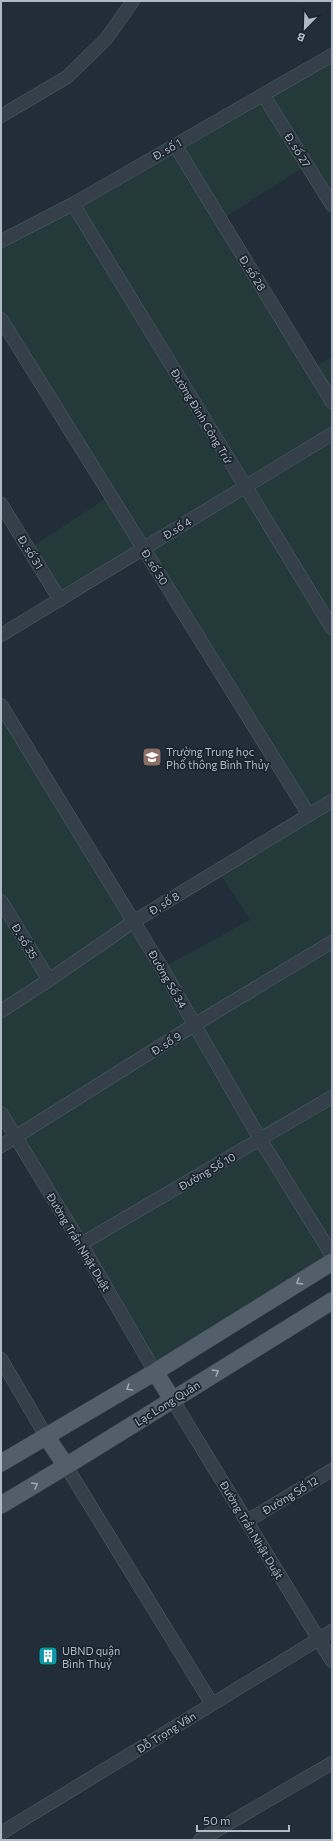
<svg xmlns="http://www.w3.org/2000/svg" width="333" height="1841" viewBox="0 0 333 1841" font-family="Commissioner,sans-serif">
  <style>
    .green { fill: #23393a }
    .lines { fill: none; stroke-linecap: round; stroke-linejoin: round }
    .minor-casing { stroke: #525d67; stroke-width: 14 }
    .major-casing { stroke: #3e4853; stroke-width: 18 }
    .minor { stroke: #343f49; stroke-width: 13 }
    .major { stroke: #525e6a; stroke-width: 17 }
    .oneway { stroke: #9ca8b4 }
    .labels { text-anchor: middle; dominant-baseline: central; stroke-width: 3.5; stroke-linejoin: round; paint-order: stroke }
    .street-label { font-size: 11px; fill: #afbac6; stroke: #1a242e }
    .poi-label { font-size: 11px; fill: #afbac6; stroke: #1a242e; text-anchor: start }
  </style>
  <rect width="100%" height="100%" fill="#212d39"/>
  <path class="green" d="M 332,55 L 332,205 L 307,165 L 221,220 L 312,368 L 332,357 L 332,801 L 309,815 L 144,549 L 60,600 L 29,549 L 111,495 L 1,319 L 1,241 Z
    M 1,705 L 162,968 L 250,920 L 222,877 L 332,805 L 332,1262 L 155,1372 L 1,1113 Z"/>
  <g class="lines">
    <g class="minor-casing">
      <path id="minor" d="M 264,96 L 332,205
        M 1,116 L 67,77 L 106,39 L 133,1
        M 175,145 L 332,402
        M 73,204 L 332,628
        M 1,241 L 73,204 L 332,55
        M 1,319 L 309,815
        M 1,504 L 60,600
        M 1,635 L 332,434
        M 1,705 L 162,968 L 260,1139 L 332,1255
        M 1,901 L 49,980
        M 1,1011 L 49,980 L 133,922 L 332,801
        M 1,1113 L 81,1244 L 155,1372
        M 1,1146 L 194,1025 L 332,942
        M 81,1244 L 332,1097
        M 1,1359 L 46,1436
        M 172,1399 L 332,1661
        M 66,1466 L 212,1704
        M 247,1521 L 332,1470
        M 1,1833 L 332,1631
        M 200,1840 L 332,1763"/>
    </g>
    <g class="major-casing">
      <path id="major" d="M 155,1372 L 172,1399
        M 46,1436 L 66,1466
        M 1,1463 L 155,1372 L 332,1262
        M 1,1505 L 66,1466 L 332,1301"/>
    </g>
    <use href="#minor" class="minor"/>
    <use href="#major" class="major"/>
  </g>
  <defs><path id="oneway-chevron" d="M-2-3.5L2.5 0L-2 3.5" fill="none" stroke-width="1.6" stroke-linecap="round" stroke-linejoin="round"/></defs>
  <g class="oneway">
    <use href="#oneway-chevron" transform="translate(299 1282) rotate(148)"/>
    <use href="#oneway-chevron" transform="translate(216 1372) rotate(-32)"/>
    <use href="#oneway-chevron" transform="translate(129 1388) rotate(149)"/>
    <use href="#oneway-chevron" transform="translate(35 1485) rotate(-30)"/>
  </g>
  <defs>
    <g id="school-square" transform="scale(1)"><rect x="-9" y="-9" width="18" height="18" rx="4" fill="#8d6e63" stroke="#1a242e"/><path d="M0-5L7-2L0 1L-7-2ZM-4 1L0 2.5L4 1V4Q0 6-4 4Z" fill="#fff"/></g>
    <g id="building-square" transform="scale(1)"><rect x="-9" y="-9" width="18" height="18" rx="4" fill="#0f9aa8" stroke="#1a242e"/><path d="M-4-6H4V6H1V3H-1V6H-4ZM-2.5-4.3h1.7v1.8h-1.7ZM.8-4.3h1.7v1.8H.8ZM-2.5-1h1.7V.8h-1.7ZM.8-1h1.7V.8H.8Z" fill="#fff"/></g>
  </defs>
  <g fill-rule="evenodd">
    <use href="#school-square" x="152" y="757"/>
    <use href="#building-square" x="48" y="1656"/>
  </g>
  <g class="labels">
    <g class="street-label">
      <text transform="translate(167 149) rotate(-30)">Đ. số 1</text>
      <text transform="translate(298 150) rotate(58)">Đ. số 27</text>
      <text transform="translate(253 273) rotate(58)">Đ. số 28</text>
      <text transform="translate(202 416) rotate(59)">Đường Đinh Công Trứ</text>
      <text transform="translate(177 528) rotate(-31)">Đ.số 4</text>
      <text transform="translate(31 552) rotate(58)">Đ. số 31</text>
      <text transform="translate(155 567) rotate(58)">Đ. số 30</text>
      <text transform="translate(164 903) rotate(-31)">Đ, số 8</text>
      <text transform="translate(25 941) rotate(59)">Đ. số 35</text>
      <text transform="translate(168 979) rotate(60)">Đường Số 34</text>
      <text transform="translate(166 1043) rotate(-32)">Đ. số 9</text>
      <text transform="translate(207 1171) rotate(-30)">Đường Số 10</text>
      <text transform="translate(79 1242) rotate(59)">Đường Trần Nhật Duật</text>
      <text transform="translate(167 1403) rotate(-32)">Lạc Long Quân</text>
      <text transform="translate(290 1495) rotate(-31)">Đường Số 12</text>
      <text transform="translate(252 1530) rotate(59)">Đường Trần Nhật Duật</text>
      <text transform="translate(166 1732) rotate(-32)">Đỗ Trọng Văn</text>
    </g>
    <g class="poi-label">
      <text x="166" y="751">Trường Trung học<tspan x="166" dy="13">Phổ thông Bình Thủy</tspan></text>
      <text x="62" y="1650">UBND quận<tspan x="62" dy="13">Bình Thuỷ</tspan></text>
    </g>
  </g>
  <rect width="333" height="1841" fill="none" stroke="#afbac6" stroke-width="4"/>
  <g transform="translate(305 28) rotate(203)" stroke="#1a242e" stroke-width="3" paint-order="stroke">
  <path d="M0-3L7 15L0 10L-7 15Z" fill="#afbac6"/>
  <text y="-6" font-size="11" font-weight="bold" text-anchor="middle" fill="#afbac6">B</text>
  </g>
  <path d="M197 1825v6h92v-6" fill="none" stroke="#afbac6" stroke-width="2"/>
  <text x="203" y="1825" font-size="12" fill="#afbac6" stroke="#1a242e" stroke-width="3" paint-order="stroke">50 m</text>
</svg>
